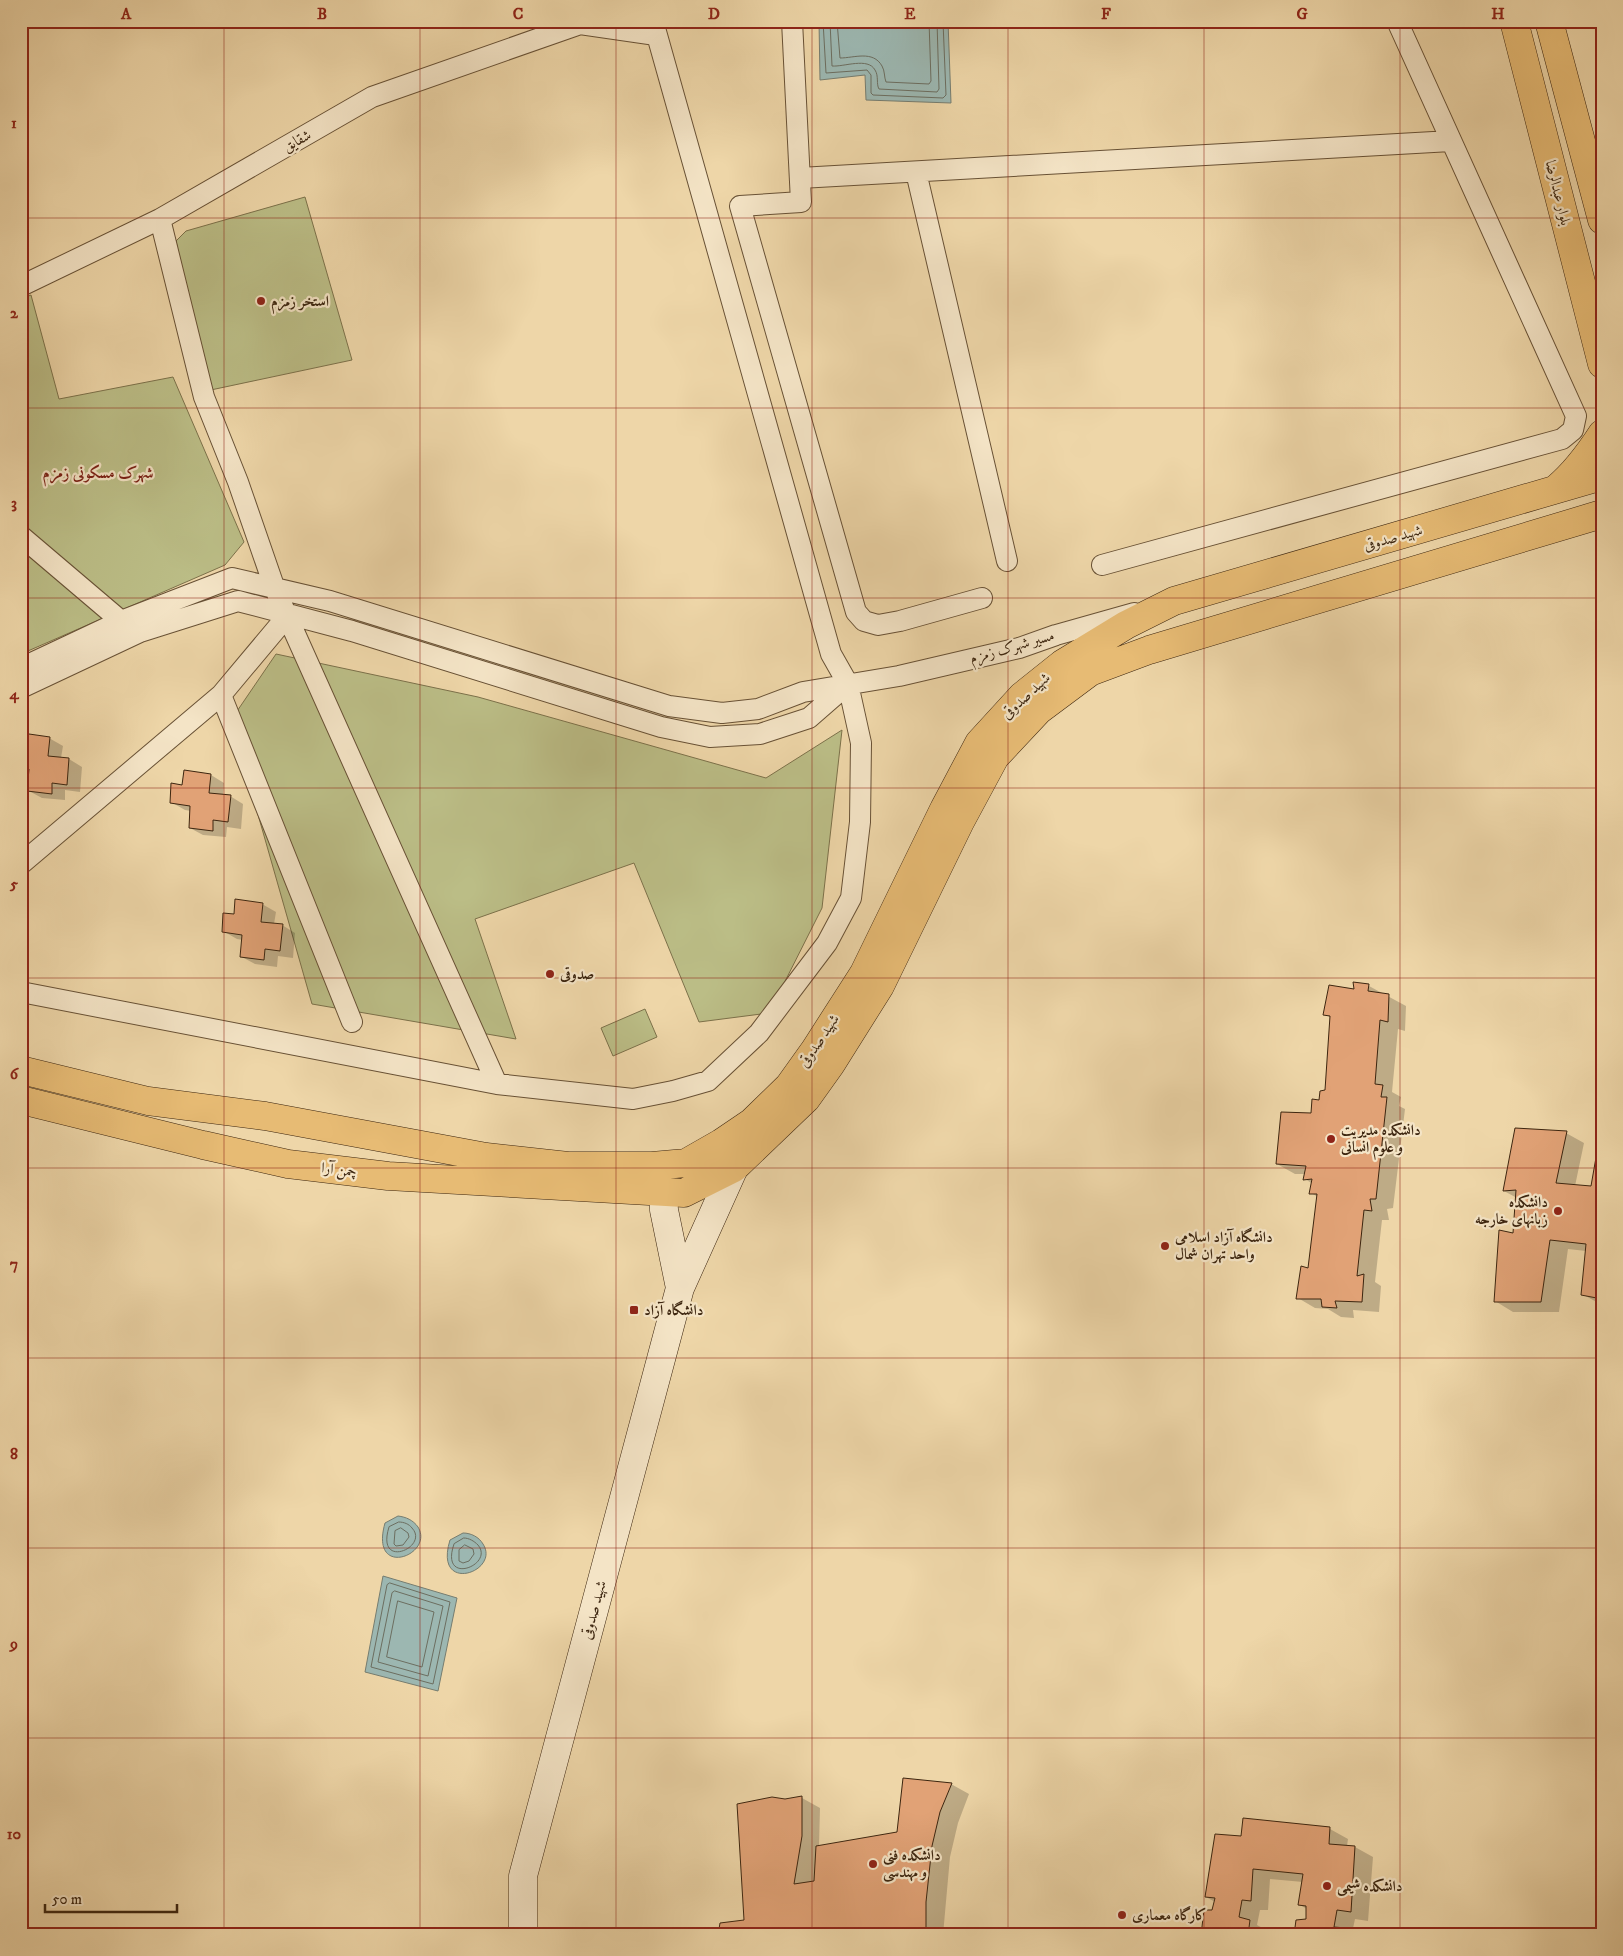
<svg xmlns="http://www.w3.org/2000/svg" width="1623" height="1956" viewBox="0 0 1623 1956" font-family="'IM FELL DW Pica',Amiri,serif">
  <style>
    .green { fill: #bbbd86; stroke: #7c714a }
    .water { fill: #9cb7b1; stroke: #767d70 }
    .shadow { fill: #0003 }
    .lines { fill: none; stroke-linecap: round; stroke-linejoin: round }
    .shore { stroke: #6c6e60; stroke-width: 1 }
    .building { fill: #e1a276; stroke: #3c250f }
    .street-casing { stroke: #685135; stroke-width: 22 }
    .secondary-casing { stroke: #3c250f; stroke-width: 29 }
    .primary-casing { stroke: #3c250f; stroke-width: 29 }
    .street { stroke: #f4e4c6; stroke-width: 20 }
    .secondary { stroke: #f4e4c6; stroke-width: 28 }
    .primary { stroke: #e7bb74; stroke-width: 28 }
    .grid { fill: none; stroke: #8f2418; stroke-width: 1; stroke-opacity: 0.55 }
    .poi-dot { fill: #8f2418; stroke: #f4e4c6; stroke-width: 2 }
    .labels { text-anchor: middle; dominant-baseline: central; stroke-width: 4.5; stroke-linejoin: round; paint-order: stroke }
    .street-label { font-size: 15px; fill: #3c250f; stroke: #f4e4c6 }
    .poi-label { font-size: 15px; font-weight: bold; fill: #3c250f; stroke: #f4e4c6; text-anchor: start }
    .neighbourhood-label { font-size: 16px; font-weight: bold; fill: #7a1f14; stroke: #f4e4c6 }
    .neatline { fill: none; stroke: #8f2418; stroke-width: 2 }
    .grid-label { font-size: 16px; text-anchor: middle; font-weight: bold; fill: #8f2418 }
  </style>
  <rect width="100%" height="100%" fill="#eed6a8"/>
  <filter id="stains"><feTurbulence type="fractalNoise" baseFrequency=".004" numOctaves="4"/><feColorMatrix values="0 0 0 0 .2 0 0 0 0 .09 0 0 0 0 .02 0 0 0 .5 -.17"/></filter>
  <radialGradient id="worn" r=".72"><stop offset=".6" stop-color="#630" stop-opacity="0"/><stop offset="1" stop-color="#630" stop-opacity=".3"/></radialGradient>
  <path class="green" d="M 305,197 L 352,360 L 206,391 L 176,241 L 186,231 Z
    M 31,295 L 59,399 L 173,377 L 244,542 L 225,565 L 21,654 L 21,299 Z
    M 276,654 L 478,697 L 766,778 L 842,730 L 822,908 L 769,1013 L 699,1022 L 634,863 L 475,919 L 516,1039 L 312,1004 L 231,720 Z
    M 645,1009 L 657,1037 L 613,1056 L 601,1028 Z"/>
  <path class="water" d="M 819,21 L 948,21 L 951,103 L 866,100 L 865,75 L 820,80 Z
    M 398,1516 C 406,1517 413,1520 418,1527 C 435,1555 369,1580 385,1523 Z
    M 463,1533 C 471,1533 479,1537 483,1544 C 501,1572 433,1595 450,1540 Z
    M 383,1576 L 457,1598 L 438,1691 L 365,1672 Z"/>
  <path class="shadow" d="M 49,738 L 63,746 L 61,758 L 69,759 L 82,767 L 80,792 L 65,790 L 65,800 L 42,798 L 29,791 L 30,774 L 21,771 L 21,750 Z
    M 211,775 L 224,783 L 223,795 L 230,796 L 243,804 L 241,829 L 227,827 L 226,837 L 203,835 L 190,828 L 191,811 L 185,810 L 171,802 L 183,787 Z
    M 262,904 L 276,912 L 274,924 L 282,925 L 295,933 L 293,958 L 278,956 L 277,967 L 255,964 L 242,957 L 243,940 L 237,939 L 223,931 L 235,916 Z
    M 1369,986 L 1406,1006 L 1405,1031 L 1398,1029 L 1392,1092 L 1401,1097 L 1399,1106 L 1405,1109 L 1393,1208 L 1387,1209 L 1389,1220 L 1382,1220 L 1375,1282 L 1381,1286 L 1379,1312 L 1353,1310 L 1354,1318 L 1341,1317 L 1328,1309 L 1315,1308 L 1298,1298 L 1309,1270 L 1318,1197 L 1311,1193 L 1313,1184 L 1305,1179 L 1306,1174 L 1295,1174 L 1277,1164 L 1327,1091 L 1331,1018 L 1325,1014 L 1356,990 Z
    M 1566,1133 L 1584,1143 L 1575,1186 L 1592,1188 L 1602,1148 L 1602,1305 L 1582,1294 L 1586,1251 L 1568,1249 L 1559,1312 L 1513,1312 L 1495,1301 L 1514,1235 L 1517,1198 L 1504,1191 Z
    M 951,1784 L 969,1794 L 958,1823 L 950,1857 L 943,1935 L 719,1935 L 745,1921 L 785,1800 L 802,1798 L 820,1808 L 819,1846 L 898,1833 Z
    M 1330,1829 L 1348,1839 L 1347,1846 L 1355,1847 L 1373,1857 L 1368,1921 L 1355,1919 L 1352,1933 L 1356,1935 L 1296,1935 L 1307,1920 L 1307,1909 L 1300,1905 L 1303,1882 L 1270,1879 L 1268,1910 L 1260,1910 L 1257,1925 L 1268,1931 L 1267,1935 L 1202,1935 L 1213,1912 L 1215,1902 L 1206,1897 L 1242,1838 Z"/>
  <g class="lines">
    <path class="shore" d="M 823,21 L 826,73 L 867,70 L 871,75 L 871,93 L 873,95 L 943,98 L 946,95 L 943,21
      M 830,21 L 832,66 C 844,67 868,57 875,70 C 879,76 876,84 879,89 L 937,92 L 939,89 L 937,21
      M 837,21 L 840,58 C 854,58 873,50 882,66 C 885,71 884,77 886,82 L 929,84 L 931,81 L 929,21
      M 399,1522 C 404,1522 409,1524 412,1528 C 430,1547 375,1571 389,1527 Z
      M 401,1528 L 408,1533 L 409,1537 L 403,1545 L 396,1546 L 394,1544 L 395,1531 Z
      M 464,1538 C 469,1538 474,1541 478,1545 C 495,1565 439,1587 454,1544 Z
      M 465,1545 L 473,1549 L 474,1554 L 469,1561 L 463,1563 L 459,1561 L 459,1550 Z
      M 390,1583 L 450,1602 L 433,1684 L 371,1667 L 387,1585 Z
      M 395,1591 L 443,1606 L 428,1676 L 378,1662 L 392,1593 Z
      M 398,1601 L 434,1612 L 422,1667 L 387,1657 Z"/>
  </g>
  <path class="building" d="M 22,733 L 50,737 L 48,756 L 69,758 L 67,785 L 52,783 L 52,794 L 27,791 L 29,769 L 21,768 Z
    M 184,770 L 211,774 L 209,793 L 231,795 L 228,822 L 213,820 L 213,831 L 189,828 L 190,806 L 170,803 L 171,783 L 182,785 Z
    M 235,899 L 263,903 L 261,922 L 283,924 L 280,951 L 265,949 L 264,960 L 240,957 L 242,935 L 222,932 L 223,913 L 234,914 Z
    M 1353,982 L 1369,984 L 1368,991 L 1389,994 L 1388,1022 L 1380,1020 L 1375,1084 L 1383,1085 L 1381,1097 L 1387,1097 L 1376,1199 L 1370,1199 L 1372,1211 L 1364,1210 L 1357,1276 L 1364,1274 L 1362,1302 L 1335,1301 L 1337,1308 L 1322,1307 L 1321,1299 L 1296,1299 L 1301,1266 L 1308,1268 L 1317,1194 L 1309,1194 L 1312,1179 L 1303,1180 L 1306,1166 L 1276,1164 L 1281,1112 L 1311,1113 L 1312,1099 L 1319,1100 L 1320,1091 L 1325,1090 L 1330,1016 L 1323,1015 L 1329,985 L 1354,989 Z
    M 1515,1128 L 1567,1131 L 1556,1183 L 1591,1186 L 1598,1146 L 1602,1146 L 1602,1299 L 1581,1295 L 1586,1244 L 1550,1240 L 1541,1302 L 1494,1302 L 1499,1230 L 1513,1233 L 1516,1190 L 1503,1191 Z
    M 903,1778 L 952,1783 L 940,1812 L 932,1846 L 926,1902 L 926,1935 L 718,1935 L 720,1923 L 744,1920 L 737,1804 L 772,1797 L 785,1799 L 802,1796 L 802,1836 L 794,1884 L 814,1881 L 816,1846 L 897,1832 Z
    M 1243,1818 L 1330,1827 L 1329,1844 L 1355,1846 L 1351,1912 L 1337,1910 L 1334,1927 L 1346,1928 L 1346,1935 L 1294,1935 L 1296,1920 L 1306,1919 L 1306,1906 L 1298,1905 L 1303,1874 L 1253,1869 L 1251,1901 L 1242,1900 L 1239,1917 L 1250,1920 L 1248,1935 L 1201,1935 L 1204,1910 L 1212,1910 L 1215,1898 L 1205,1897 L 1215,1834 L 1241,1836 Z"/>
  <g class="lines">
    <g class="street-casing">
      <path id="street" d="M 792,21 L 801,202 L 740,206 L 856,612 L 864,621 L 878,625 L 900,621 L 982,598
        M 580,24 L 656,35
        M 916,172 L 1007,561
        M 800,178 L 1451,141
        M 160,219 L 204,397 L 238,482 L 275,589 L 497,1084
        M 21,286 L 160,219 L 372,97 L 580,24 L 582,21
        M 21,536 L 121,621 L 131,627
        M 1102,565 L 1562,439 L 1573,430 L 1576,416 L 1397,21
        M 21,668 L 121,621 L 232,578 L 330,601 L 669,706 L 722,713 L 758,709 L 803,692 L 899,676 L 1019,648 L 1056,635 L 1134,613
        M 21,688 L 140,632 L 238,601 L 352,631 L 661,727 L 710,737 L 760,734 L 809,718 L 848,684
        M 221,695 L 352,1022
        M 21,864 L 221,695 L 288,615
        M 21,992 L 497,1084 L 633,1099 L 673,1091 L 708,1081 L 759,1033 L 827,943 L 851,898 L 860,822 L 861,743 L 848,684 L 831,654 L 653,21"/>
    </g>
    <g class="secondary-casing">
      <path id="secondary" d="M 663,1192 L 664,1210 L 680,1288
        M 523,1935 L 523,1876 L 680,1288 L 734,1168"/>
    </g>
    <g class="primary-casing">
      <path id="primary" d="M 1514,21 L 1602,364
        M 1549,21 L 1602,220
        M 1557,488 C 1576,472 1589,454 1602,434
        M 21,1070 L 148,1101 L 265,1116 L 486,1157 L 568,1166 L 652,1166 L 686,1163 L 721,1143 L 752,1122 L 789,1086 L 814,1051 L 864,973 L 944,809 L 979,743 L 1022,696 L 1062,664 L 1126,625 L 1174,601 L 1602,476
        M 21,1100 L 203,1145 L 288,1164 L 388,1176 L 684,1193 L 734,1168 L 806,1099 L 831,1064 L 880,986 L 960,822 L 995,757 L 1039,710 L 1090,672 L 1149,650 L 1602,514"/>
    </g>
    <use href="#street" class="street"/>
    <use href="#secondary" class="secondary"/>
    <use href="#primary" class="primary"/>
  </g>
  <path class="grid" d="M 224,21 L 224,1935M 420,21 L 420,1935M 616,21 L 616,1935M 812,21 L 812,1935M 1008,21 L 1008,1935M 1204,21 L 1204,1935M 1400,21 L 1400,1935M 21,218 L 1602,218M 21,408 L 1602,408M 21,598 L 1602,598M 21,788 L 1602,788M 21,978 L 1602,978M 21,1168 L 1602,1168M 21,1358 L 1602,1358M 21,1548 L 1602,1548M 21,1738 L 1602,1738"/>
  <g class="poi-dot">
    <circle cx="261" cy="301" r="5"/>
    <circle cx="550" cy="974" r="5"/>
    <circle cx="1331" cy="1139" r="5"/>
    <circle cx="1558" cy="1211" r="5"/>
    <circle cx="1165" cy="1246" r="5"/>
    <rect x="629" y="1305" width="10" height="10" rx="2.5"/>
    <circle cx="873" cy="1864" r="5"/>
    <circle cx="1327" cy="1886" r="5"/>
    <circle cx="1122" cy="1915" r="5"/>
  </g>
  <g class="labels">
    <g class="street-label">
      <text transform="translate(297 141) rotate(-29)">شقایق</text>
      <text transform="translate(1558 193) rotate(76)">بلوار عبدالرضا</text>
      <text transform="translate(1393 538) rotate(-16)">شهید صدوقی</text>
      <text transform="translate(1012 647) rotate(-16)">مسیر شهرک زمزم</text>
      <text transform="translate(1026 696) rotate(-43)">شهید صدوقی</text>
      <text transform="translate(819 1041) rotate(-56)">شهید صدوقی</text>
      <text transform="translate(339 1170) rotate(7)">چمن آرا</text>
      <text transform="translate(594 1610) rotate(-75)">شهید صدوقی</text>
    </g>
    <g class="poi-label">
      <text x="271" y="301">استخر زمزم</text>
      <text x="560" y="974">صدوقی</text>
      <text x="1341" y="1130">دانشکده مدیریت<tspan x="1341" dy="17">و علوم انسانی</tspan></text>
      <text x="1548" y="1202" text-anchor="end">دانشکده<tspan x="1548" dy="17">زبانهای خارجه</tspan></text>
      <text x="1175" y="1237">دانشگاه آزاد اسلامی<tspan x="1175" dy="17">واحد تهران شمال</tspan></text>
      <text x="644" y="1310">دانشگاه آزاد</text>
      <text x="883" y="1855">دانشکده فنی<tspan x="883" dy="17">و مهندسی</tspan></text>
      <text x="1337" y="1886">دانشکده شیمی</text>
      <text x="1132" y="1915">کارگاه معماری</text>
    </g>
    <g class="neighbourhood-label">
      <text x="98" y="473">شهرک مسکونی زمزم</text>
    </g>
  </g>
  <rect width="1623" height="1956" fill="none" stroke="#eed6a8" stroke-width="55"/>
  <path d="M45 1904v8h132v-8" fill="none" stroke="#3c250f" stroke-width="2.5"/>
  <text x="52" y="1904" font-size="15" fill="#3c250f" stroke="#f4e4c6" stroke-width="4" paint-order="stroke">50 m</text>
  <rect x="28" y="28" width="1568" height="1900" class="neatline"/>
  <g class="grid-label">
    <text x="126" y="19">A</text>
    <text x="322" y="19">B</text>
    <text x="518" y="19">C</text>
    <text x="714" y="19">D</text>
    <text x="910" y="19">E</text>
    <text x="1106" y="19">F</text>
    <text x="1302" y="19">G</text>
    <text x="1498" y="19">H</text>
    <text x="14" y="128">1</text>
    <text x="14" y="318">2</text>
    <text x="14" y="508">3</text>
    <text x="14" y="699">4</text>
    <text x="14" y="889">5</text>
    <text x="14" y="1079">6</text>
    <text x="14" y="1269">7</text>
    <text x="14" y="1459">8</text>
    <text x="14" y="1649">9</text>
    <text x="14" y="1839">10</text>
  </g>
  <rect width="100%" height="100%" filter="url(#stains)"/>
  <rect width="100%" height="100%" fill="url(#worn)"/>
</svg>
